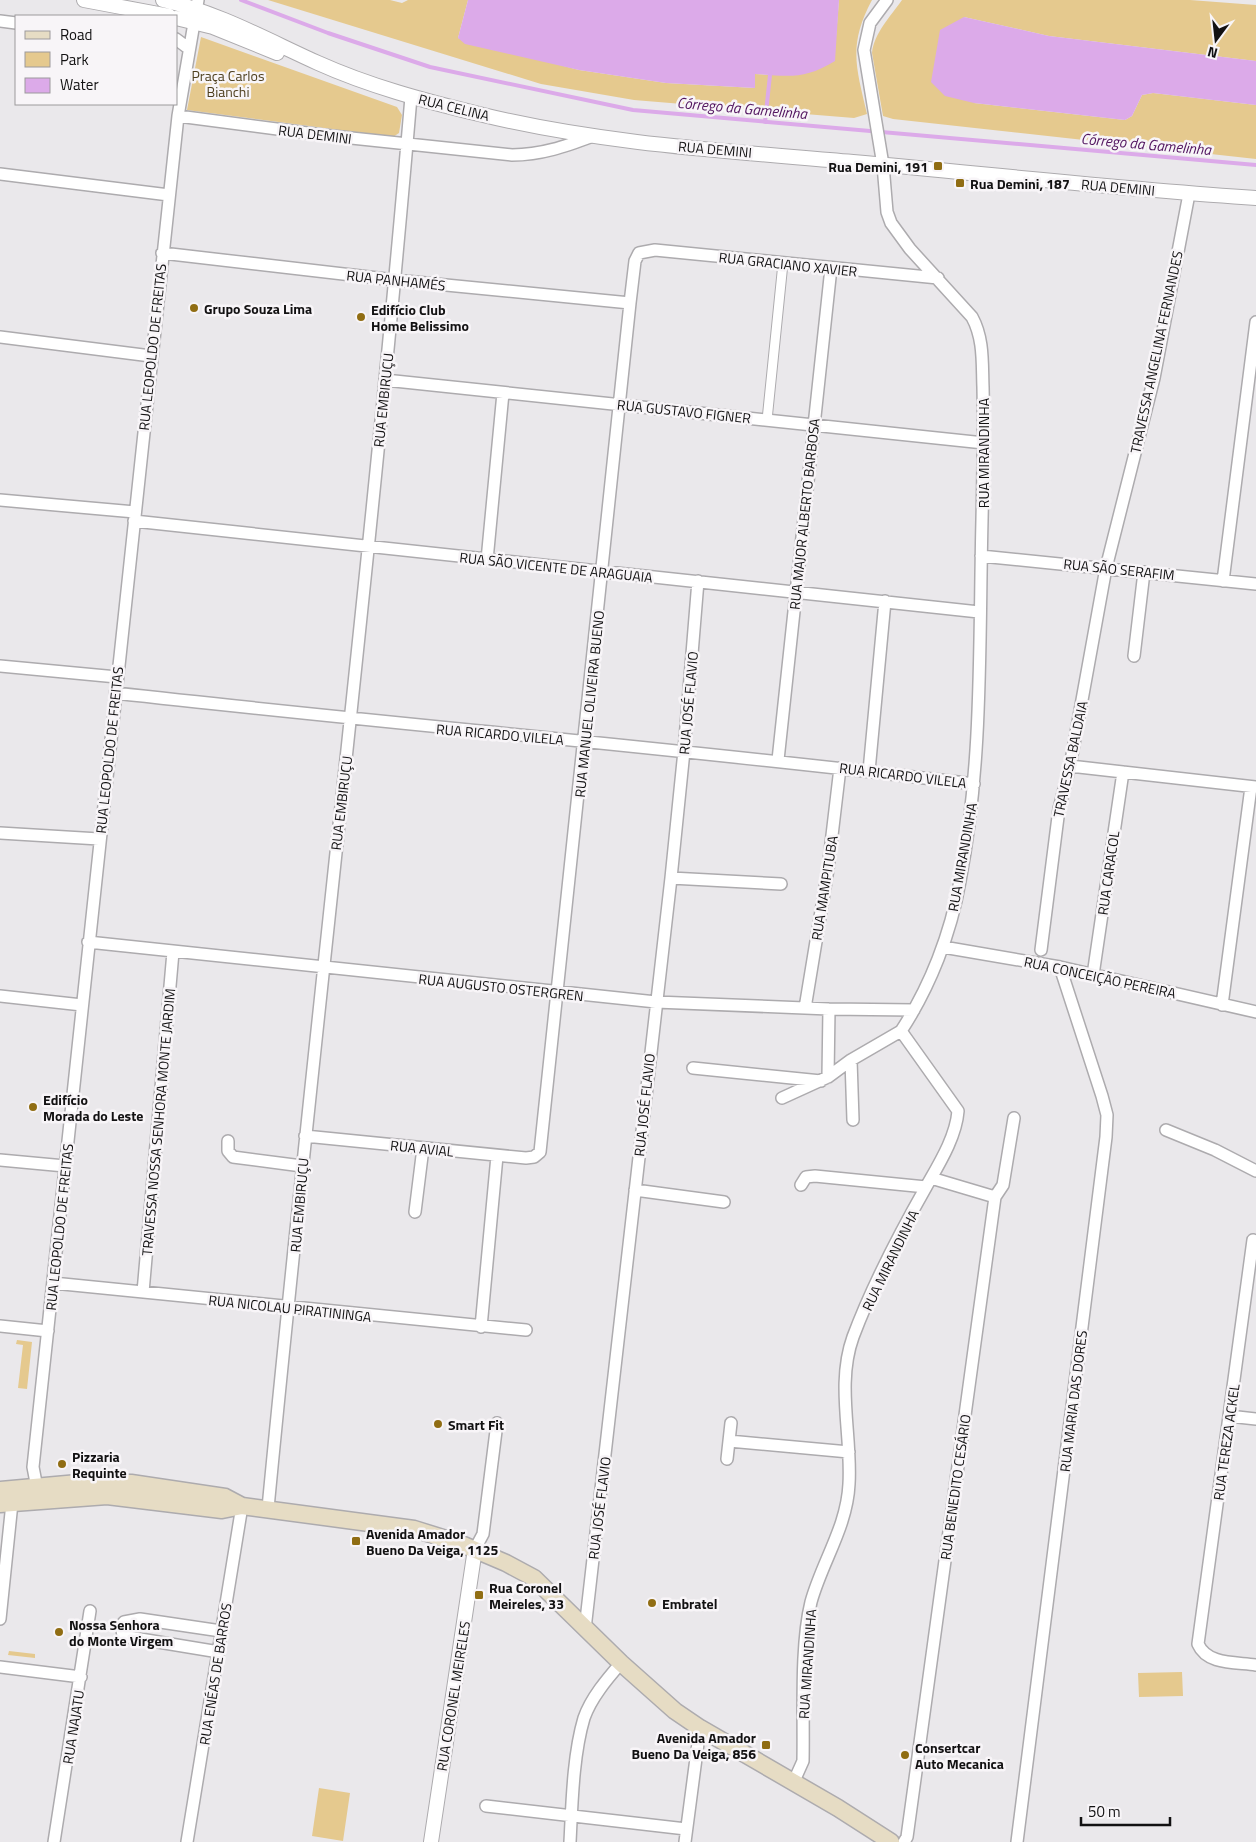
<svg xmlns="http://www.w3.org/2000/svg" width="1256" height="1842" viewBox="0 0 1256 1842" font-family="'Titillium Web',sans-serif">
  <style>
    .green { fill: #e5c98e }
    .water { fill: #dcaae9 }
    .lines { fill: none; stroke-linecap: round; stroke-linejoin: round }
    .stream { stroke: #dcaae9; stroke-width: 4 }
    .pedestrian-casing { stroke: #adabae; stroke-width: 11 }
    .minor-casing { stroke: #adabae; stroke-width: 14 }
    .tertiary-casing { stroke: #adabae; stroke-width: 16 }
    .secondary-casing { stroke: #adabae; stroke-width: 19 }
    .pedestrian { stroke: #fff; stroke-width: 9 }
    .minor { stroke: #fff; stroke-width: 11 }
    .tertiary { stroke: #fff; stroke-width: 14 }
    .secondary { stroke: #e6dcc4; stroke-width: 16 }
    .poi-dot { fill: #906d13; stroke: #f8f5f8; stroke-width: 2 }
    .labels { text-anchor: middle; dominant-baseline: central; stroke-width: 5; stroke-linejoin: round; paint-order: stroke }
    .park-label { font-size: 14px; fill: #4d3e1d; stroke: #f8f5f8 }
    .street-label { font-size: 14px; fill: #121112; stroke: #f8f5f8 }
    .poi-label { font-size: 14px; font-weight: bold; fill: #121112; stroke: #f8f5f8; text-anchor: start }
    .water-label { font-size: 15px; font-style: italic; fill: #51145f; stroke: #f8f5f8 }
  </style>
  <rect width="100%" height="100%" fill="#eae8eb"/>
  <path class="green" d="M 268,0 L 390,0 L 402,3 L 408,0 L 468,0 L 458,38 L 579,70 L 666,83 L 755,88 L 755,74 L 770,75 L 834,61 L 839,0 L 872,0 C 848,45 856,67 867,114 L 854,118 L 634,100 L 541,84 Z
    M 902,0 L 1190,0 L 1256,5 L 1256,61 L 1049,36 L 964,17 L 974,103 L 1125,120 L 1132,116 L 1142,95 L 1153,93 L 1256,105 L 1256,159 L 893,119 L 883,116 L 872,53 C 874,33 891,16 902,0 Z
    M 201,37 L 397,107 L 402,115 L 399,133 L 393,137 L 187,110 Z
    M 17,1340 L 32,1342 L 27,1389 L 18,1388 L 23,1345 L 16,1344 Z
    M 9,1651 L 35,1654 L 35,1658 L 8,1655 Z
    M 1182,1672 L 1183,1696 L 1139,1697 L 1138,1673 Z
    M 319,1788 L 350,1793 L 343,1841 L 312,1836 Z"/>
  <path class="water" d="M 468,0 L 839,0 L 835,61 C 804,80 789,76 755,74 L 755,88 L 666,83 L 579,70 L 465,44 L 458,38 Z
    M 964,17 L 1049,36 L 1256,61 L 1256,105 L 1153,93 L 1142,95 L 1132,116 L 1125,120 L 974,103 L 945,96 L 931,82 L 940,30 Z"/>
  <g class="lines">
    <path class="stream" d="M 241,0 L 328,33 L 430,67 L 633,110 L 1256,165
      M 765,122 L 770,75"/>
    <g class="pedestrian-casing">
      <path id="pedestrian" d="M 767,420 L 783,263"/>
    </g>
    <g class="minor-casing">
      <path id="minor" d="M 0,21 L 16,23
        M 176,39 L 188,48
        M 178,116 L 323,135 L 512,155 C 542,155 566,146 593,136
        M 0,174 L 169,195
        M 162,253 L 395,280 L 630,303
        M 0,337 L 151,356
        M 385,380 L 984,443
        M 0,500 L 135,512
        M 134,521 L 979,612
        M 981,556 L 1256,584
        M 487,560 L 503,393
        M 1223,581 L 1256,322
        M 1134,656 L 1144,572
        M 0,666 L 117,677
        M 115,693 C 401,725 688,749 974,784
        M 778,760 L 831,268
        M 1070,766 L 1256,787
        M 869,771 L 885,601
        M 0,833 L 99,839
        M 671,878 L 781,884
        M 88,942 L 656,1002 L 829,1009 L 914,1010
        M 943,947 L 1060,967 L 1256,1012
        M 1041,950 L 1059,809 L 1070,766 L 1106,568 L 1154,378 L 1189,194
        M 1093,975 L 1123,772
        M 0,996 L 82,1005
        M 1222,1005 L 1251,787
        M 805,1008 L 828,869 L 840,768
        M 851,1060 L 853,1120
        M 693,1068 L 821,1081
        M 828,1077 L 829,1009
        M 782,1098 L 828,1077 L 851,1060 L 901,1031
        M 1166,1130 L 1215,1150 L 1256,1171
        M 305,1136 L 526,1158 L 534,1157 L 540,1152 L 630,303 L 635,261 L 639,253 L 655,250 L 938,278
        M 228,1141 L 228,1151 L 233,1157 L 302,1166
        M 0,1160 L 65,1166
        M 801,1185 L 806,1177 L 815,1176 L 926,1187
        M 635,1190 L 724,1202
        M 995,1197 L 1003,1185 L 1014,1118
        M 415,1212 L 423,1148
        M 1253,1240 L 1198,1644 C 1207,1665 1236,1662 1256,1665
        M 53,1283 L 526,1330
        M 143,1292 L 173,952
        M 0,1326 L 48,1331
        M 481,1327 L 497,1156
        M 1229,1416 L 1256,1419
        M 729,1441 L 849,1452
        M 727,1459 L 731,1423
        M 38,1493 L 33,1467 L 178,116 L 198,0
        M 268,1508 C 313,1038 371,568 411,97
        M 475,1549 L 483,1534 L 497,1423
        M 0,1619 L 12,1503
        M 585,1629 L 671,878 L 684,751 L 698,581
        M 219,1652 L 128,1637 L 123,1635 L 121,1626 L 124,1622 L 140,1619 L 221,1631
        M 0,1667 L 81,1677
        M 794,1781 L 803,1761 C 804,1713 800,1647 811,1602 C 822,1562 847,1527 849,1484 C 852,1435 836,1384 853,1337 C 871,1289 901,1231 926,1187 C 939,1164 956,1137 958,1111 L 901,1031 C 930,987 951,933 960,881 C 983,762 979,640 982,520 C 983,475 984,432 983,387 C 982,363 984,339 972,317 L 910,249 L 891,223 L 887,212 L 883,165 L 864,50 L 870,23 L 887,0
        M 486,1806 L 686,1829
        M 54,1842 L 90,1611
        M 187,1842 L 242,1506
        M 570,1842 C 572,1803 573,1755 584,1718 C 591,1698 607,1679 621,1663
        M 685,1842 L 700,1728
        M 904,1842 L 907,1837 L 995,1197 L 931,1178
        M 1017,1842 L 1106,1137 L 1107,1115 L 1102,1096 L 1060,967"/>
    </g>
    <g class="tertiary-casing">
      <path id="tertiary" d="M 84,0 L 169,16
        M 163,0 C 219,13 267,40 318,63 C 369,86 425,101 479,114 C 601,144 728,151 853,162 C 987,174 1121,189 1256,198
        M 176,18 L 213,27 L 277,53
        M 431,1842 L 475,1549"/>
    </g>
    <g class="secondary-casing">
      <path id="secondary" d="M 0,1490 L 89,1482 L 131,1483 L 225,1497 L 242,1506
        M 0,1504 L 107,1496 L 222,1510 L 242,1506 L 414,1529 L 459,1543 L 506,1563 L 534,1578 L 621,1663 L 675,1711 L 700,1728 L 838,1808 L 891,1842"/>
    </g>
    <use href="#pedestrian" class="pedestrian"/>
    <use href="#minor" class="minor"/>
    <use href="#tertiary" class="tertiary"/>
    <use href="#secondary" class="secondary"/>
  </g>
  <g class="poi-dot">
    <rect x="933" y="161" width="10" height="10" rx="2.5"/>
    <rect x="955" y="178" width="10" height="10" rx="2.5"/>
    <circle cx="194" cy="308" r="5"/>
    <circle cx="361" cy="317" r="5"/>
    <circle cx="33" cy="1107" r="5"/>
    <circle cx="438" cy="1424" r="5"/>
    <circle cx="62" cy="1464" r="5"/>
    <rect x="351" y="1536" width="10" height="10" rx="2.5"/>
    <rect x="474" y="1590" width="10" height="10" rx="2.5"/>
    <circle cx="652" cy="1603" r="5"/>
    <circle cx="59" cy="1632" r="5"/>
    <rect x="761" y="1740" width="10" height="10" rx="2.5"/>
    <circle cx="905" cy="1755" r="5"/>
  </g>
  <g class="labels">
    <g class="park-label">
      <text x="228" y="75">Praça Carlos<tspan x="228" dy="16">Bianchi</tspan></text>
    </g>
    <g class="street-label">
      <text transform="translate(454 107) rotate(14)">RUA CELINA</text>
      <text transform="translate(315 134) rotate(7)">RUA DEMINI</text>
      <text transform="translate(715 149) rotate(5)">RUA DEMINI</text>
      <text transform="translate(1118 187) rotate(5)">RUA DEMINI</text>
      <text transform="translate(788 264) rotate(6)">RUA GRACIANO XAVIER</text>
      <text transform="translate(396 280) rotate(6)">RUA PANHAMÉS</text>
      <text transform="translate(152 347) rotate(-84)">RUA LEOPOLDO DE FREITAS</text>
      <text transform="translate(1156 352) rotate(-78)">TRAVESSA ANGELINA FERNANDES</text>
      <text transform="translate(383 400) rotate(-84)">RUA EMBIRUÇU</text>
      <text transform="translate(684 411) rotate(6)">RUA GUSTAVO FIGNER</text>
      <text transform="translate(983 453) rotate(-90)">RUA MIRANDINHA</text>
      <text transform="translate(804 514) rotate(-84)">RUA MAJOR ALBERTO BARBOSA</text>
      <text transform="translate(556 567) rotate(6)">RUA SÃO VICENTE DE ARAGUAIA</text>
      <text transform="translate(1119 569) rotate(6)">RUA SÃO SERAFIM</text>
      <text transform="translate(688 703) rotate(-85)">RUA JOSÉ FLAVIO</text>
      <text transform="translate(589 704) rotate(-84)">RUA MANUEL OLIVEIRA BUENO</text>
      <text transform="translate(500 734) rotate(5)">RUA RICARDO VILELA</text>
      <text transform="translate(109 750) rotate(-84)">RUA LEOPOLDO DE FREITAS</text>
      <text transform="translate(1070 759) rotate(-78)">TRAVESSA BALDAIA</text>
      <text transform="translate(903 775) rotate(7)">RUA RICARDO VILELA</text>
      <text transform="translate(341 803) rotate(-83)">RUA EMBIRUÇU</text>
      <text transform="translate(962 857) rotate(-80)">RUA MIRANDINHA</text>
      <text transform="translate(1108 873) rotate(-82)">RUA CARACOL</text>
      <text transform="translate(824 888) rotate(-81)">RUA MAMPITUBA</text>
      <text transform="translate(1100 977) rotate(12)">RUA CONCEIÇÃO PEREIRA</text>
      <text transform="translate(501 987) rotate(6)">RUA AUGUSTO OSTERGREN</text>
      <text transform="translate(644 1105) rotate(-84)">RUA JOSÉ FLAVIO</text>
      <text transform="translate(158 1122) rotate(-85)">TRAVESSA NOSSA SENHORA MONTE JARDIM</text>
      <text transform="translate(422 1148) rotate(6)">RUA AVIAL</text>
      <text transform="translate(299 1205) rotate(-85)">RUA EMBIRUÇU</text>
      <text transform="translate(59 1227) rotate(-84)">RUA LEOPOLDO DE FREITAS</text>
      <text transform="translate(890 1260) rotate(-64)">RUA MIRANDINHA</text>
      <text transform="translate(290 1308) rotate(6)">RUA NICOLAU PIRATININGA</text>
      <text transform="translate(1073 1401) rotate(-83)">RUA MARIA DAS DORES</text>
      <text transform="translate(1226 1442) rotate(-82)">RUA TEREZA ACKEL</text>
      <text transform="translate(955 1487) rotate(-82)">RUA BENEDITO CESÁRIO</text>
      <text transform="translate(599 1508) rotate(-83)">RUA JOSÉ FLAVIO</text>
      <text transform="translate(807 1664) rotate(-86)">RUA MIRANDINHA</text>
      <text transform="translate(215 1674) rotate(-81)">RUA ENÉAS DE BARROS</text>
      <text transform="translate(453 1696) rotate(-81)">RUA CORONEL MEIRELES</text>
      <text transform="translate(73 1727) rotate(-81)">RUA NAJATU</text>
    </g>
    <g class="poi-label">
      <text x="928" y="166" text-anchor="end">Rua Demini, 191</text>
      <text x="970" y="183">Rua Demini, 187</text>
      <text x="204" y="308">Grupo Souza Lima</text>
      <text x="371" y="309">Edifício Club<tspan x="371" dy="16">Home Belissimo</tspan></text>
      <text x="43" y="1099">Edifício<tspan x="43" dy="16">Morada do Leste</tspan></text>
      <text x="448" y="1424">Smart Fit</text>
      <text x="72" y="1456">Pizzaria<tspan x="72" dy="16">Requinte</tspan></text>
      <text x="366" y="1533">Avenida Amador<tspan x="366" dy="16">Bueno Da Veiga, 1125</tspan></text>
      <text x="489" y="1587">Rua Coronel<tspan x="489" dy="16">Meireles, 33</tspan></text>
      <text x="662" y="1603">Embratel</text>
      <text x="69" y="1624">Nossa Senhora<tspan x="69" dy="16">do Monte Virgem</tspan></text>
      <text x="756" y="1737" text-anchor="end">Avenida Amador<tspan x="756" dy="16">Bueno Da Veiga, 856</tspan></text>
      <text x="915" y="1747">Consertcar<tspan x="915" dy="16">Auto Mecanica</tspan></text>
    </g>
    <g class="water-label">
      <text transform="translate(742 108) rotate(5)">Córrego da Gamelinha</text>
      <text transform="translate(1146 144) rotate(5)">Córrego da Gamelinha</text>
    </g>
  </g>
  <rect x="15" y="15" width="162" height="90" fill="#f8f5f8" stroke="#9c9a9c"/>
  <rect x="25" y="31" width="25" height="8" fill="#e6dcc4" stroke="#9c9a9c"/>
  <text x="60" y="40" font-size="15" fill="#121112">Road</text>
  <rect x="25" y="52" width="25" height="15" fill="#e5c98e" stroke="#9c9a9c"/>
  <text x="60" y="65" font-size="15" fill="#121112">Park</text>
  <rect x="25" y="78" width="25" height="15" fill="#dcaae9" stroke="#9c9a9c"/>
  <text x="60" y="90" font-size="15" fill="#121112">Water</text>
  <g transform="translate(1216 40) rotate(195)" stroke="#f8f5f8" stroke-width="4" paint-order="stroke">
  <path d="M0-4L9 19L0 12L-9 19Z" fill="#121112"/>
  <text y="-8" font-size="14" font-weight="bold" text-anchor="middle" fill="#121112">N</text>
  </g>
  <path d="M1081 1817v8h89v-8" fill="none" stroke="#121112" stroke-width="2.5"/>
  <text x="1088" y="1817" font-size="15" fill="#121112" stroke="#f8f5f8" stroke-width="4" paint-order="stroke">50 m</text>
</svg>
